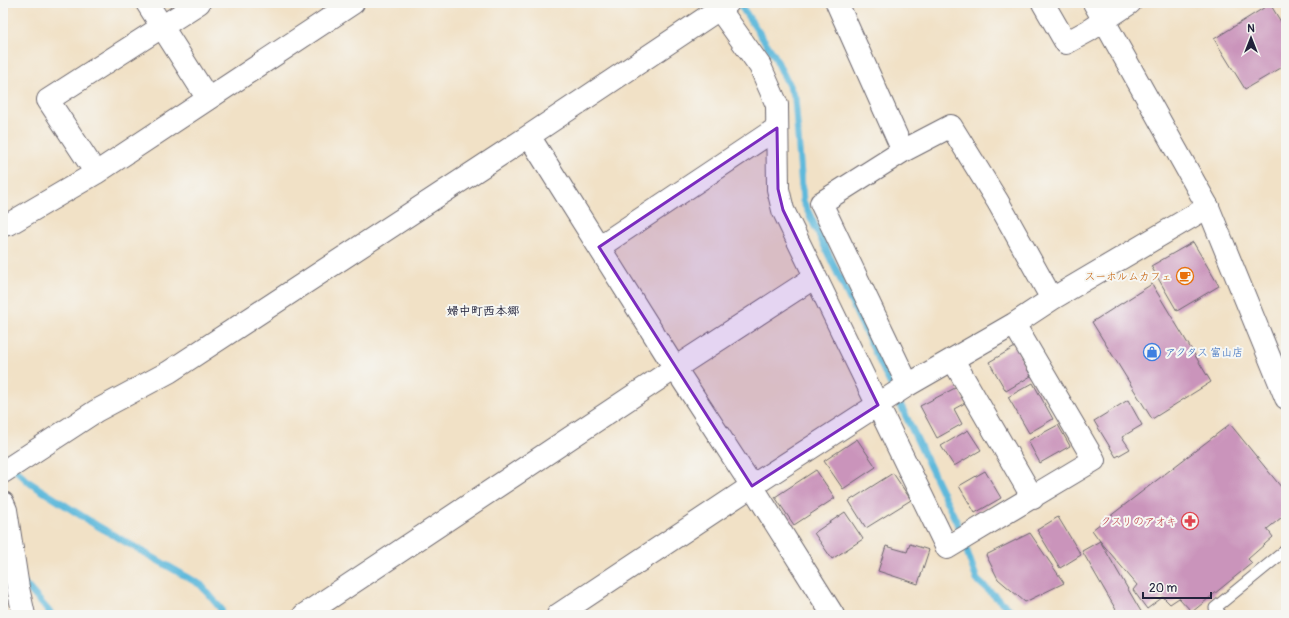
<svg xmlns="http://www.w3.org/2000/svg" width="1289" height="618" viewBox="0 0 1289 618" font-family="Pangolin,'Klee One',sans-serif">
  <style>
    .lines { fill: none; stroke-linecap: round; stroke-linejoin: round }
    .stream { stroke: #5eb9db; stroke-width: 7 }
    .building { fill: #ca94bb }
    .service-casing { stroke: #6a656c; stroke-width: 13 }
    .minor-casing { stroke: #6a656c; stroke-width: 24 }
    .tertiary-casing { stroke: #6a656c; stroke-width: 24 }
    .service { stroke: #fff; stroke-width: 11 }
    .minor { stroke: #fff; stroke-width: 22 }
    .tertiary { stroke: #fff; stroke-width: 22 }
    .marked { fill: #7b2cbf; fill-opacity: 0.2; stroke: #7b2cbf; stroke-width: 3; stroke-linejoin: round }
    .labels { text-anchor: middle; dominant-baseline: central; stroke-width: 4; stroke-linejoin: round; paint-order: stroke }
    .food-label { font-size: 11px; fill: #c56008; stroke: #f6f6f2; text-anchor: end }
    .shop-label { font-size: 11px; fill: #366cbe; stroke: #f6f6f2; text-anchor: start }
    .health-label { font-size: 11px; fill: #be3a42; stroke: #f6f6f2; text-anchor: end }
    .neighbourhood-label { font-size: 12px; font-weight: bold; fill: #22223b; stroke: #f6f6f2 }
  </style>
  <rect width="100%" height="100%" fill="#f6f6f2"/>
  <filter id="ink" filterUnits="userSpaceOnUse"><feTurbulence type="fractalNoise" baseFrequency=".025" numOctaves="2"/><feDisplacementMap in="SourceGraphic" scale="8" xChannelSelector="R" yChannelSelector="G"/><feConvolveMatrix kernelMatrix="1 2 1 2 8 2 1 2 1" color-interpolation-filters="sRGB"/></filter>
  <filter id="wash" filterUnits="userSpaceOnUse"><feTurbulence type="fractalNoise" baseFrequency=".012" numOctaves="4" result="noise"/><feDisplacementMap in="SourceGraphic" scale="16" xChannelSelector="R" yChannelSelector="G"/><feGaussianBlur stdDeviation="0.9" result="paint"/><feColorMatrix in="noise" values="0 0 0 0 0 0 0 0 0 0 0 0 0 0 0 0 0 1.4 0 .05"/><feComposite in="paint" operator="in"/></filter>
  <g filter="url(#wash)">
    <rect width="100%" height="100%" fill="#f1e1c6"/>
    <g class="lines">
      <path class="stream" d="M 739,3 L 774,55 L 795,98 L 803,201 L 957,523 L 977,580 L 1016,615
        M 3,456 L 5,460 L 30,483 L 96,525 L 201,585 L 221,609 L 222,615
        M 24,583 L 52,615"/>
    </g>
    <g id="blocks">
      <path class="building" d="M 1270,4 L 1286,30 L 1286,65 L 1245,89 L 1214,39 Z
        M 1193,242 L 1219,286 L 1177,311 L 1151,266 Z
        M 1152,284 L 1211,382 L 1152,419 L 1092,322 Z
        M 1015,347 L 1031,376 L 1006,391 L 989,362 Z
        M 1033,383 L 1053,419 L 1029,433 L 1008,397 Z
        M 957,387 L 965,403 L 954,409 L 962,424 L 937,438 L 920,406 Z
        M 1128,400 L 1142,425 L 1122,437 L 1130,449 L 1116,457 L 1094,421 Z
        M 1230,424 L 1286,493 L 1286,514 L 1267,529 L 1273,537 L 1248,559 L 1252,563 L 1192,612 L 1179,598 L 1170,604 L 1163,597 L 1147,609 L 1133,590 L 1137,585 L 1100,541 L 1143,615 L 1119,615 L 1082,551 L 1100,541 L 1092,530 Z
        M 1058,425 L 1070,446 L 1040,463 L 1028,441 Z
        M 968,430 L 981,450 L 954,466 L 941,446 Z
        M 857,439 L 876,467 L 843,489 L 824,461 Z
        M 816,470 L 835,498 L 794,525 L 775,497 Z
        M 985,471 L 1001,498 L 975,513 L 959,486 Z
        M 893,473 L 911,500 L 866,528 L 849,501 Z
        M 845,512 L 863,539 L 832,559 L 814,533 Z
        M 1058,517 L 1081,555 L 1060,568 L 1037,530 Z
        M 1030,533 L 1064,583 L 1025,602 L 998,579 L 986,555 Z
        M 910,544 L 929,550 L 918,584 L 878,571 L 886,546 L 907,552 Z"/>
    </g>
  </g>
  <g filter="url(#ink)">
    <use href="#blocks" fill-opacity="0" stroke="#6a656c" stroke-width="1"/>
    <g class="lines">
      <g class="service-casing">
        <path id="service" d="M 1221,615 L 1215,608 L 1286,550"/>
      </g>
      <g class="minor-casing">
        <path id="minor" d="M 147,3 L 208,99
          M 715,3 L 760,66 L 777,105 L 778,189 L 783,210 L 947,548 L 1094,460 L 1014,324
          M 837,3 L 903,151
          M 1043,3 L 1066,43 L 1088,31 L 1130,3
          M 529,136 L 675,368 L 752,486 L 833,615
          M 96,173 L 48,100 L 199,3
          M 3,225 L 9,224 L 96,173 L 353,3
          M 599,247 L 777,128
          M 953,360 L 1033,498
          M 908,385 L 821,203 L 903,151 L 951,126 L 998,202 L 1052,299
          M 3,472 L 96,411 L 169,372 L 529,136 L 728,3
          M 304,615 L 675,368 L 815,277
          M 558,615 L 752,486 L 908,385 L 1014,324 L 1052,299 L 1208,207"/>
      </g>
      <g class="tertiary-casing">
        <path id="tertiary" d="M 1094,3 L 1208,207 L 1286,398
          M 3,503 L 6,510 L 18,588 L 24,615"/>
      </g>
      <use href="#service" class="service"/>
      <use href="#minor" class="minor"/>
      <use href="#tertiary" class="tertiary"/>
    </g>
  </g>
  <path class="marked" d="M 777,128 L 778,189 L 783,210 L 878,405 L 752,486 L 599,247 Z"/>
  <defs>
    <g id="cafe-ring" transform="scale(0.9)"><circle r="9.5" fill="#f6f6f2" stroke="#e8710a" stroke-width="1.5"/><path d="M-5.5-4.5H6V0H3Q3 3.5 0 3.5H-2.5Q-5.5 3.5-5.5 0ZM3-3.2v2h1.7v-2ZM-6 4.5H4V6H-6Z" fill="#e8710a"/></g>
    <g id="shop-ring" transform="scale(0.9)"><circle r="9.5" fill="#f6f6f2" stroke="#3f7fe0" stroke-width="1.5"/><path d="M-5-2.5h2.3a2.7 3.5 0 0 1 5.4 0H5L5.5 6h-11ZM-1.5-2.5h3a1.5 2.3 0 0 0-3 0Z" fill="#3f7fe0"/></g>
    <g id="pharmacy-ring" transform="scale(0.9)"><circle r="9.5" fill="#f6f6f2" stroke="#e0444e" stroke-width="1.5"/><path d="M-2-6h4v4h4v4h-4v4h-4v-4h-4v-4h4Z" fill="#e0444e"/></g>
  </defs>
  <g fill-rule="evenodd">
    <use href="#cafe-ring" x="1185" y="276"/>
    <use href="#shop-ring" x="1152" y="352"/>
    <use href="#pharmacy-ring" x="1190" y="521"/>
  </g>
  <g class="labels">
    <g class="food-label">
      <text x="1172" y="276">スーホルムカフェ</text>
    </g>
    <g class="shop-label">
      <text x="1165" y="352">アクタス 富山店</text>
    </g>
    <g class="health-label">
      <text x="1177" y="521">クスリのアオキ</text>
    </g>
    <g class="neighbourhood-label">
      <text x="483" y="311">婦中町西本郷</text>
    </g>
  </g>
  <rect width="1289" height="618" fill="none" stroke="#f6f6f2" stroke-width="16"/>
  <g transform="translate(1251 38)" stroke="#f6f6f2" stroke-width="3" paint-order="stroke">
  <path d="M0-3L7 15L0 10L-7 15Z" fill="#22223b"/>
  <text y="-6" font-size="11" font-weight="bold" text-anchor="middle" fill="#22223b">N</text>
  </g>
  <path d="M1143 592v6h68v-6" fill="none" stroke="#22223b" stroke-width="2"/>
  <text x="1149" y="592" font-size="12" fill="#22223b" stroke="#f6f6f2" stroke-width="3" paint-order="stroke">20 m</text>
</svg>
